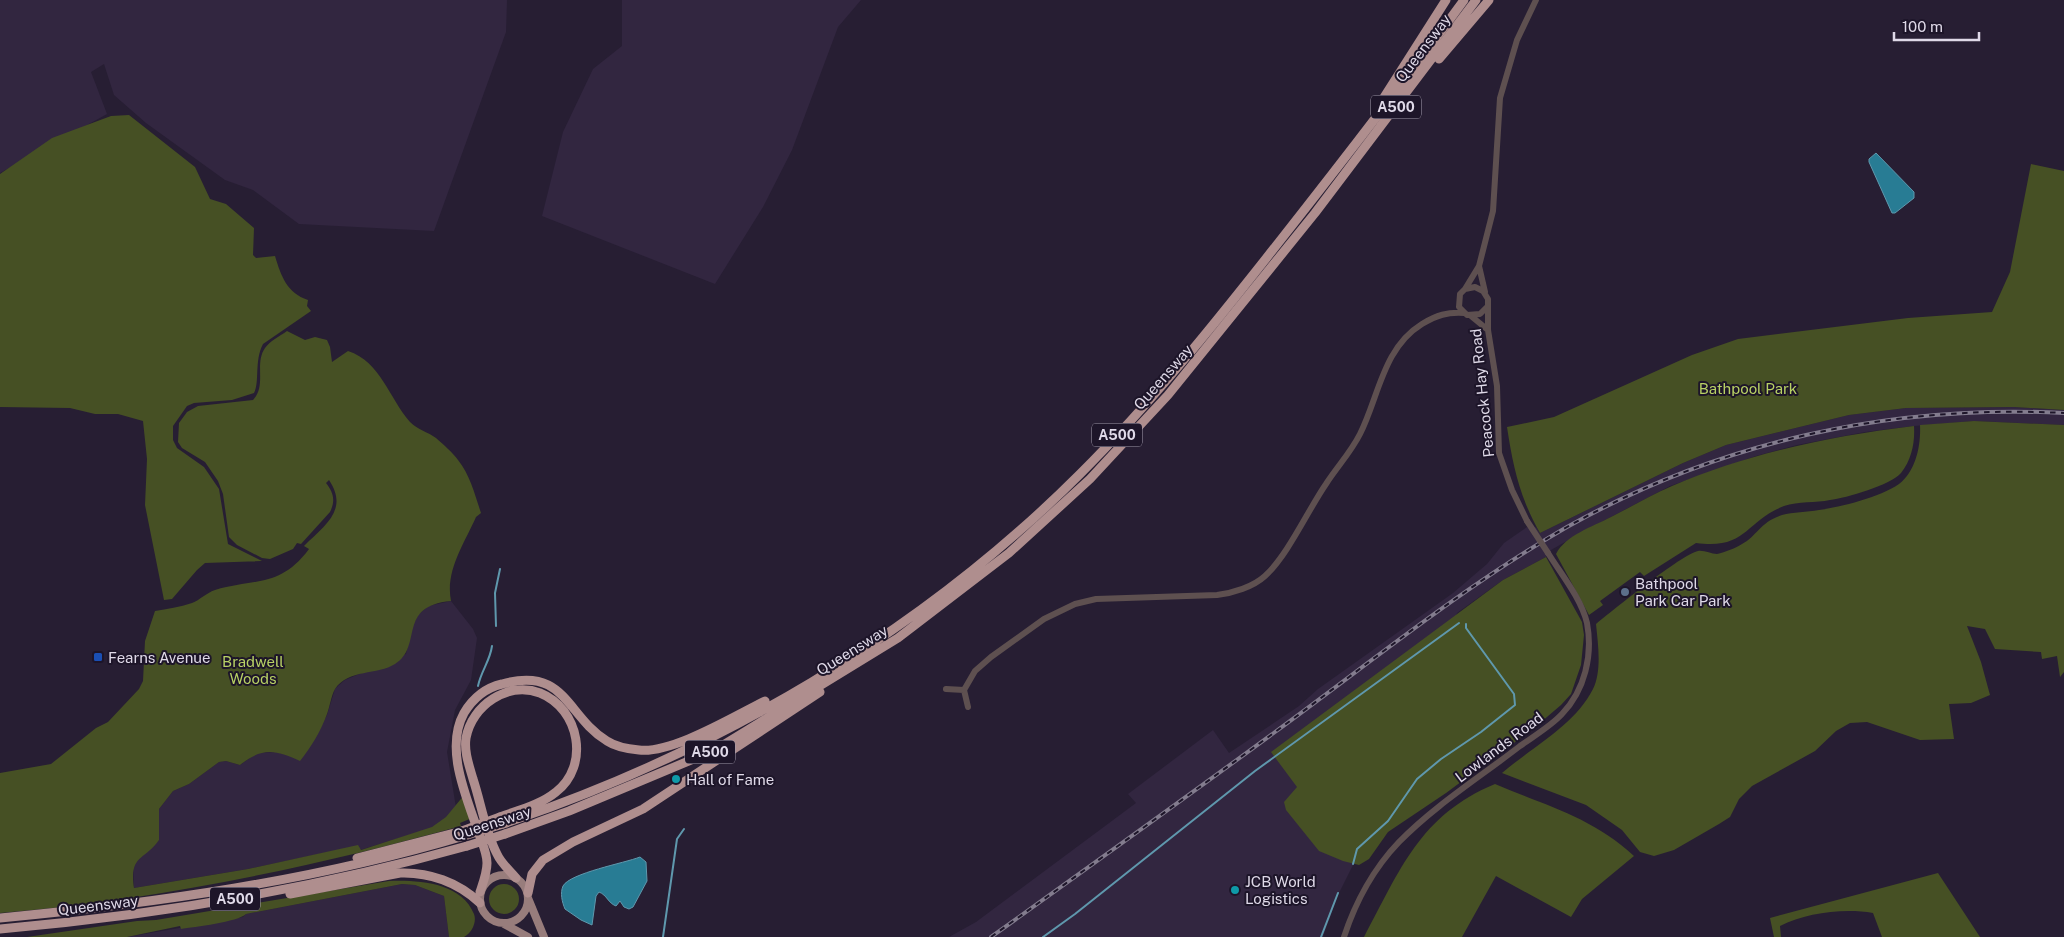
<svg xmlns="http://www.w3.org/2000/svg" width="2064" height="937" viewBox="0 0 2064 937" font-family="'Public Sans',sans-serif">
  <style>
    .built { fill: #322640 }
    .green { fill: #465024 }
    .water { fill: #287c94; stroke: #5f98ad }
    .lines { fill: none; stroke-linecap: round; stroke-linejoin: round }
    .stream { stroke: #5f98ad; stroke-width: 2 }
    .minor { stroke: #5e5050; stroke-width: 6 }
    .major { stroke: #987d7c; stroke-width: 8 }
    .highway { stroke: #af8e8e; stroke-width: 9 }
    .rail-casing { stroke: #837c8e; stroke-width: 4 }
    .rail { stroke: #1d1529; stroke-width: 2; stroke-dasharray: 5.5; stroke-linecap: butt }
    .minor-bridge { stroke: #5e5050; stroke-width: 6 }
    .highway-bridge { stroke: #af8e8e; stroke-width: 9 }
    .service-dot { fill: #5c6f8a; stroke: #1d1529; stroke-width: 2 }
    .transit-dot { fill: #1a4fb4; stroke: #1d1529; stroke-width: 2 }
    .culture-dot { fill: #0f9aa8; stroke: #1d1529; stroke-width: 2 }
    .labels { text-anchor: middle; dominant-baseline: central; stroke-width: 4; stroke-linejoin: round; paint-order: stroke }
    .shield { fill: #1d1529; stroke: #a59eaf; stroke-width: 1 }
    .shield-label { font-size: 14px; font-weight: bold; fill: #dfd9e8 }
    .street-label { font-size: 15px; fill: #dfd9e8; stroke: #1d1529 }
    .park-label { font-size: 15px; fill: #b8d165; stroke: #1d1529 }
    .poi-label { font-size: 15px; fill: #dfd9e8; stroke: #1d1529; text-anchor: start }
  </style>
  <rect width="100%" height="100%" fill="#271e33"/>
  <path class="built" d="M 0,0 L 507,0 L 506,32 L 434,231 L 299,224 L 253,190 L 225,180 L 146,123 L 114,95 L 104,64 L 91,72 L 107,114 L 0,173 Z
    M 622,0 L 861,0 L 838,27 L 792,150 L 763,207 L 715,284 L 542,216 L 563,132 L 593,69 L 622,46 Z
    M 2014,407 L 2064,410 L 2064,425 L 1974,421 L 1914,426 L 1865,432 L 1797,445 L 1756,456 L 1670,486 L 1586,530 L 1551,550 L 1546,557 L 1503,580 L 1457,613 L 1382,829 L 1352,867 L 1338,895 L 1323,937 L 949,937 L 976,922 L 1136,803 L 1128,794 L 1213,730 L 1229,753 L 1299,706 L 1318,689 L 1453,593 L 1487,564 L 1504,543 L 1527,527 L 1530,530 L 1536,527 L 1540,533 L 1683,463 L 1726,445 L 1849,415 L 1906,408 Z
    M 451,601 L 473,629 L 477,638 L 471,680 L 455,710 L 447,752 L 458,820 L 360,850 L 357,846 L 248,869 L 134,888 L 133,866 L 139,857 L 159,840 L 159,809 L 173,791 L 189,784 L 219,762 L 226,761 L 240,765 L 257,753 L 276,752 L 288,755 L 316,736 L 327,715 L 335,689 L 339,685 L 345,680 L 406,654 L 412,627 L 418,615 L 428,606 Z
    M 402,884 L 415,885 L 444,896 L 449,937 L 127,937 L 243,917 L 246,914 Z"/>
  <path class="green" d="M 129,115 L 195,167 L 210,199 L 226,204 L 254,228 L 253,255 L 256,258 L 275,256 C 281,276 287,293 308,300 L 307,306 L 311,311 L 263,344 C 254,361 260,382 254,393 L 232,400 L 194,403 L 187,406 L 173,426 L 173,440 L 177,448 L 204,467 L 219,489 L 228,544 L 262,561 L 205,563 L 197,570 L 172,599 L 164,600 L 145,505 L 147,459 L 143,421 L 118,414 L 95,414 L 70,408 L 0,407 L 0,174 L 52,138 L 111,116 Z
    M 2031,164 L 2064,171 L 2064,410 L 2014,407 L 1906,408 L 1849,415 L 1726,445 L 1683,463 L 1540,533 C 1520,498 1513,467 1507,427 L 1554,417 L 1692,355 L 1738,339 L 1908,318 L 1992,312 L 2010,272 Z
    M 287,331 L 305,340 L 315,337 L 327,340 L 330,347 L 332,362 L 348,351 C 381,362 389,398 410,422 C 418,430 428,432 436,438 C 443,444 453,453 458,460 C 470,475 475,495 481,513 L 476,517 C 464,544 445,571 451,601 C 396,606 424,646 395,664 C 378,675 348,669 335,689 C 331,696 330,706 327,714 C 321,731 311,747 300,761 C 276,750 262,747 240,765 L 226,761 L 219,762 L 189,784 L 173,791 L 159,809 L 159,840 C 144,861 129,855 134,888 L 248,869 L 358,845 L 361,850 L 432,827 L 446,817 L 465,794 L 472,818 L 460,823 L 461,826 C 310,868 156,900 0,913 L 0,773 L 51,764 L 96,728 L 108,722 L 139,689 L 143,681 L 145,641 L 155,611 C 167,609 180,607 192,603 C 200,600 206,593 215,590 C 255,578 280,588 309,549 L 304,546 C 325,525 349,510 329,480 L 326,483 C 333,492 336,500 330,512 L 301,544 L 297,543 L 293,549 L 270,559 L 262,558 L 237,545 L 229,537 L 223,494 L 218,481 L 205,462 L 182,448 L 178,442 L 179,423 L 187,412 L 198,406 L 253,400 C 267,385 254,364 265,348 C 270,341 280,336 287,331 Z
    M 1974,421 L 2064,425 L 2064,672 L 2060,677 L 2057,656 L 2042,659 L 2041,652 L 1995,649 L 1985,629 L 1967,626 L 1981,662 L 1990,695 L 1971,703 L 1949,704 L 1954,739 L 1920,740 L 1867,722 L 1850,723 L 1836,731 L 1815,751 L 1752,786 L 1739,799 L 1730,817 L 1719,824 L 1674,850 L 1654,856 L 1640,852 L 1622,830 L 1586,805 L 1502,773 C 1532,747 1575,725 1593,689 C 1602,671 1598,644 1596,624 C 1612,611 1682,554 1698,551 C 1704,550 1711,554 1717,554 C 1725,552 1736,548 1742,544 C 1757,536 1760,522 1782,515 C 1793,512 1807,512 1819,510 C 1841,507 1880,497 1899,484 C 1916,471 1921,445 1920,425 Z
    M 1914,426 C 1915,442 1912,459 1901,473 C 1891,485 1846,498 1830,500 C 1816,503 1798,501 1784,506 C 1745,521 1747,550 1696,543 L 1644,576 L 1640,572 L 1600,601 L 1603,605 L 1589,615 L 1556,554 C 1566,535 1592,527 1611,517 C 1631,507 1651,495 1672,486 C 1749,453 1831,436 1914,426 Z
    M 1546,557 L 1582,622 L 1584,635 L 1581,665 L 1571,694 L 1561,705 L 1534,728 L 1446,793 L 1388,832 L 1369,859 L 1359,865 L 1343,861 L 1319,851 L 1286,810 L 1284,802 L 1297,787 L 1271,752 L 1503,580 Z
    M 1495,784 C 1546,806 1592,817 1634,856 L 1582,899 L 1571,917 L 1496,876 L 1462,937 L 1364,937 C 1400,870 1420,815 1495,784 Z
    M 1938,873 L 1980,937 L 1882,937 L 1873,913 C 1843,908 1806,913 1780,926 L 1781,937 L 1774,937 L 1770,918 Z
    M 389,881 C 418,880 461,882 474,914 C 477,922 472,933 464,937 L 449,937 L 444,896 L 415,885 L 402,884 L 246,914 C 238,922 194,927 181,929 L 180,926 L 127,937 L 27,937 L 137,921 L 156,920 Z
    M489 899a15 15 0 1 1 30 0a15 15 0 1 1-30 0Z"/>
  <path class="water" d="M 1876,153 L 1914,192 L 1914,198 L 1895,213 L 1892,213 L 1869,162 L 1869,159 Z
    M 640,857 L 646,862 L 647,881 L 633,907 L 629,909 L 624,907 L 620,901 L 616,906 C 608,903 607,895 599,892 L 596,896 L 592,925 L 581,920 L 565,909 C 562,902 560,893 563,886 C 570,873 625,863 640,857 Z"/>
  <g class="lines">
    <path class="stream" d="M 496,626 L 495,593 L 500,569
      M 478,686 C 481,671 490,661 492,646
      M 1353,864 L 1357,849 L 1388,821 L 1417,779 L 1441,759 L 1481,732 L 1515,705 L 1514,694 L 1466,628 L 1466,624
      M 663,937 L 677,839 L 684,829
      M 1043,937 L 1075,914 L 1255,771 L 1459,623
      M 1321,937 L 1338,893"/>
    <path class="minor" d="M 1465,289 L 1479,266
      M 1485,292 L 1479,266 L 1493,211 L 1500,98 L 1517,40 L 1536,0
      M 1486,308 L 1480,314 L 1467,315 L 1459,307 L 1460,294 L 1465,289 L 1475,287 L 1483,291 L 1488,299 L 1488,330 L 1497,386 L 1499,453 L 1512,490 L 1527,521
      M 1471,316 L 1488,330
      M 946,689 L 964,690
      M 968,707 L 964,690 L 975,671 L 991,657 L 1044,619 L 1075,604 L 1096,599 L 1217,595 C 1233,593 1253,587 1265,576 C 1288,555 1308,510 1326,484 C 1337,467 1351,452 1360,434 C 1379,396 1383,348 1422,324 C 1437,315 1447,312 1464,313
      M 1344,937 C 1355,903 1374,868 1399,842 C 1434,806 1480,777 1520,746 C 1534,736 1551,726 1562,714 C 1585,690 1593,655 1587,623 C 1581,598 1561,574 1548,553"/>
    <path class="major" d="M480 899a24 24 0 1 1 48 0a24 24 0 1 1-48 0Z
      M 528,898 L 544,937
      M 504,924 L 528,937"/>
    <path class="highway" d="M 1439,59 L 1489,0
      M 1383,99 L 1446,0
      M 500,817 C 519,810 540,805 556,792 C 590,766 580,709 540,693 C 508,681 472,705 466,738 C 464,752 469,765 473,779 C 481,803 485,831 497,854 C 501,863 509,870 516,878
      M 503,824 C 717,752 920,634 1080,474 C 1153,401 1216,322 1279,242 C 1342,162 1404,82 1464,0
      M 505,834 L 569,811 L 715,750 L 898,638 L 1009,553 L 1090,479 L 1168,395 L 1315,213 L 1476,0
      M 357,858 L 462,831
      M 480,892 C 483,883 487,873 487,863 C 487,853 482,843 479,834 C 467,798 444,749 464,713 C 473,698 485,688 502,684 C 566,666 566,716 607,741 C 616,747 628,749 639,750 C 672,754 734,716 765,701
      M 528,893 L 532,874 L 543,860 L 573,842 L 643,809 L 820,692
      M 290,894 L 400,873 C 429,872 458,882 480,903
      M 0,918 C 156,903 313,881 464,836
      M 0,929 C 158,915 314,889 467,846"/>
    <g class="rail-casing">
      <path id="rail" d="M 991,937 C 1086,869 1181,801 1275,732 C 1371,662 1464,586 1567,527 C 1719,442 1890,404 2064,413"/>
    </g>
    <use href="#rail" class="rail"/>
    <path class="minor-bridge" d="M 1527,521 L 1548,553"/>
    <path class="highway-bridge" d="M 462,831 L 500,817
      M 464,836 L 503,824
      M 467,846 L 505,834"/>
  </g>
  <circle class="service-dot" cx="1625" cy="592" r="5"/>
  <rect class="transit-dot" x="93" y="652" width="10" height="10" rx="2.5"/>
  <g class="culture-dot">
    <circle cx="676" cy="779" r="5"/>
    <circle cx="1235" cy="890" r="5"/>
  </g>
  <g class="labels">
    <g class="shield">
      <rect x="1371" y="95.5" width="50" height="23" rx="4"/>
      <rect x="1092" y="423.5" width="50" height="23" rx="4"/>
      <rect x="685" y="740.5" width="50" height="23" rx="4"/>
      <rect x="210" y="887.5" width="50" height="23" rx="4"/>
    </g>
    <g class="shield-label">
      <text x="1396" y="107">A500</text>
      <text x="1117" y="435">A500</text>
      <text x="710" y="752">A500</text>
      <text x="235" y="899">A500</text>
    </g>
    <g class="street-label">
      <text transform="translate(1423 48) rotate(-53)">Queensway</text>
      <text transform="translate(1163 377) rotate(-49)">Queensway</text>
      <text transform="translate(1482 393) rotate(-96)">Peacock Hay Road</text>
      <text transform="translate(852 650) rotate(-32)">Queensway</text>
      <text transform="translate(1499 747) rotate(-37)">Lowlands Road</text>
      <text transform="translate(492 823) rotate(-18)">Queensway</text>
      <text transform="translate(98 905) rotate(-7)">Queensway</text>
    </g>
    <g class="park-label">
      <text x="1748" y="388">Bathpool Park</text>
      <text x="253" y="661">Bradwell<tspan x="253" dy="17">Woods</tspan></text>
    </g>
    <g class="poi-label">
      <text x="1635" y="583">Bathpool<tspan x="1635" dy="17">Park Car Park</tspan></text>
      <text x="108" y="657">Fearns Avenue</text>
      <text x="686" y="779">Hall of Fame</text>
      <text x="1245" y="881">JCB World<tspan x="1245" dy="17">Logistics</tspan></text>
    </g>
  </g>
  <path d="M1894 32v8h85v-8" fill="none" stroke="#dfd9e8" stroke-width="2.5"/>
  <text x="1902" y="32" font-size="15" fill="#dfd9e8" stroke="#1d1529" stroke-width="4" paint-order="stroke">100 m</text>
</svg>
